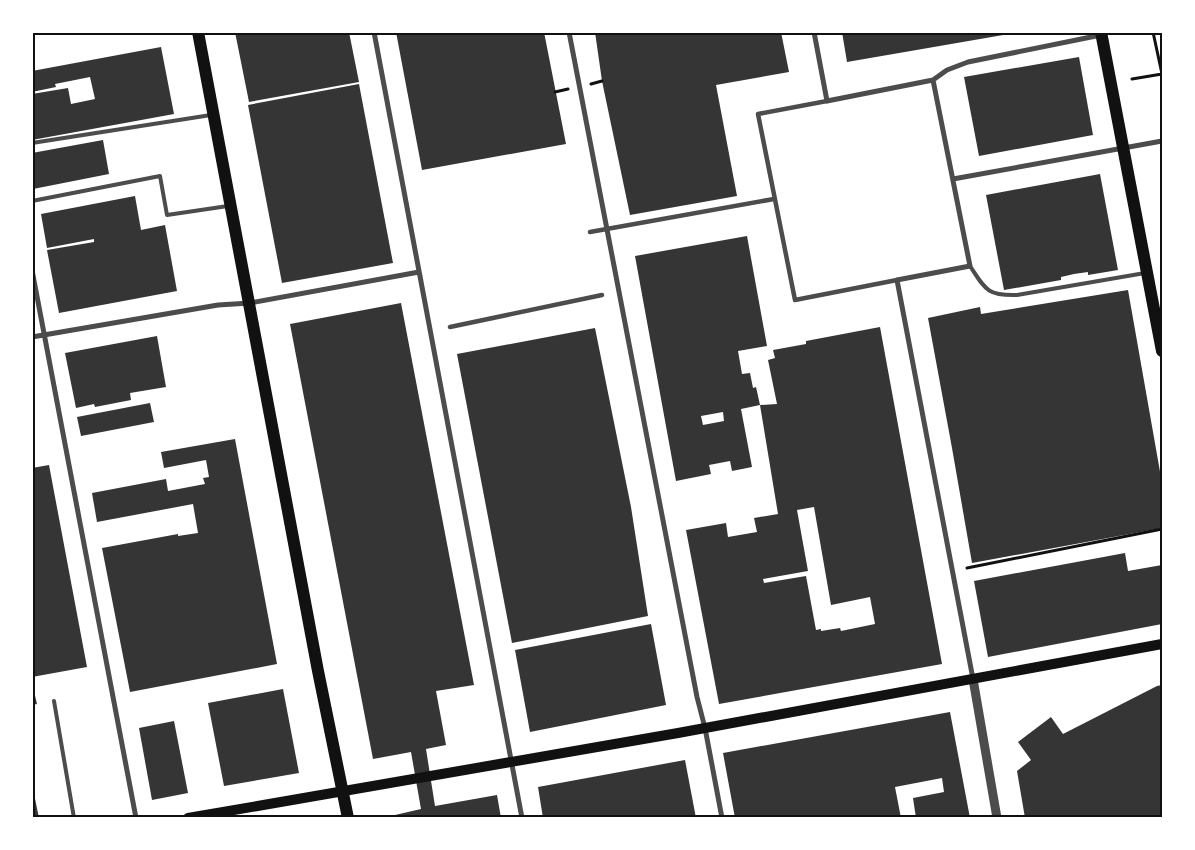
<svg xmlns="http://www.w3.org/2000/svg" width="1195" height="850" viewBox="0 0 1195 850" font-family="'IBM Plex Sans',sans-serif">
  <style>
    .building { fill: #353535; fill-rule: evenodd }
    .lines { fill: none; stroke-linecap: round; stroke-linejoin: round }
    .path { stroke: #111; stroke-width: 3 }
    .service { stroke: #4c4c4c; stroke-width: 4 }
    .pedestrian { stroke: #4c4c4c; stroke-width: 4.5 }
    .minor { stroke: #4c4c4c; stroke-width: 5 }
    .tertiary { stroke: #4c4c4c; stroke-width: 9 }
    .secondary { stroke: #111; stroke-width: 10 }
    .primary { stroke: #111; stroke-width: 12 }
    .neatline { fill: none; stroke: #111; stroke-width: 2 }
  </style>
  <rect width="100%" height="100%" fill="#fff"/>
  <path class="building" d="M 235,32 L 349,32 L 359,82 L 249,102 Z
    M 396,32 L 544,32 L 566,144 L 422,170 Z
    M 595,32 L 781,32 L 789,72 L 716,85 L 737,196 L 630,215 L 602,81 Z
    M 842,32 L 1009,32 L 1009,34 L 847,62 Z
    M 161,47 L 174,114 L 32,140 L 32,94 L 68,88 L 71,104 L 95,99 L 90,77 L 55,84 L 56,87 L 32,92 L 32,71 Z
    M 1079,57 L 1093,135 L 979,156 L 964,77 Z
    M 359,84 L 393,263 L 282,283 L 248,105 Z
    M 103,140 L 109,174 L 33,189 L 32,153 Z
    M 1100,174 L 1118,270 L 1088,275 L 1088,272 L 1074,274 L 1061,277 L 1061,280 L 1004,290 L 986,195 Z
    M 135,196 L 141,230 L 165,225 L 177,291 L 59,313 L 47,250 L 94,242 L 94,239 L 47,248 L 41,214 Z
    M 747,236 L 767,346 L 738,351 L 742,374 L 750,373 L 753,388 L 756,387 L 760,405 L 741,409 L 752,467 L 732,471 L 730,461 L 709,465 L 711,474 L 676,481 L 635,256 ZM 723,412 L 724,421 L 703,425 L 701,416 Z
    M 1128,290 L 1162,483 L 1162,528 L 972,563 L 952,448 L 928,318 L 980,307 L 981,314 Z
    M 401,303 L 474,685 L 436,691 L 446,745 L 426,749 L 435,806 L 497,795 L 501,818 L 382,818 L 421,809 L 411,752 L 373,759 L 290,324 Z
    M 880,327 L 942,664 L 719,704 L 686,530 L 726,523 L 728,537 L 757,532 L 754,518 L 778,514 L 760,405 L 777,404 L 768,360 L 775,358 L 773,350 L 806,344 L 806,341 ZM 814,507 L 831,605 L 870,597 L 875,624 L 841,631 L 840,628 L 821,631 L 821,629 L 816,630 L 806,576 L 764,583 L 763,579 L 808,571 L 797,510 Z
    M 595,328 L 631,507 L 648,616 L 512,643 L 457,354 Z
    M 157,336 L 166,387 L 130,393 L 131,400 L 95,407 L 94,404 L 76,408 L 65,353 Z
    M 150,403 L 154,422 L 81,436 L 77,417 Z
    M 235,439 L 277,664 L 130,692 L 102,548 L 178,534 L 178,536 L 198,533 L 193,504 L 97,522 L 92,493 L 166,479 L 168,491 L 205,484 L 203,478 L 209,477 L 206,460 L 164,468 L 161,452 Z
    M 49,465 L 87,667 L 32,677 L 32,468 Z
    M 1125,553 L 1128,571 L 1162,565 L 1162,624 L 988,657 L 974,581 Z
    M 651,624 L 666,705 L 530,732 L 515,650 Z
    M 1162,685 L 1162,818 L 1025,818 L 1017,771 L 1031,760 L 1018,742 L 1051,717 L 1063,734 L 1157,686 Z
    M 33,687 L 37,704 L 32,705 L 32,688 Z
    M 283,689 L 299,773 L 224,786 L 208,703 Z
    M 950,712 L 970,818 L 916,818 L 913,798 L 944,792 L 942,778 L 895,787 L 901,818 L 735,818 L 723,753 Z
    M 174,721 L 188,793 L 152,800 L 139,728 Z
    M 685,760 L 696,818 L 543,818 L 538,787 Z
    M 32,789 L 33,789 L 39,818 L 32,818 Z"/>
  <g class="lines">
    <path class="path" d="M 1153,32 L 1162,74
      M 1132,79 L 1162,74
      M 591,84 L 602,81
      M 555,92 L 568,89
      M 967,568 L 1162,529"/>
    <path class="service" d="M 32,143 L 211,115
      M 32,201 L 160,176 L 167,215 L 228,206
      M 970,266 C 985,289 987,296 1017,295 L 1145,273
      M 54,701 L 74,818"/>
    <path class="pedestrian" d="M 827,101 L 758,114 L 795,300 L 897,280
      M 590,232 L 774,199
      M 450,327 L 602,295"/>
    <path class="minor" d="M 374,32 L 522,818
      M 569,32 L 697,697 L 705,728 L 722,818
      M 814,32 L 827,101 L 933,80 L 970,266 L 897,280 L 973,679
      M 933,80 L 947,70 L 968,62 L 1101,35
      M 953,179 L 1162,141
      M 32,270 L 136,818
      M 32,337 L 218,305 L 250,303 L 419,272"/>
    <path class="tertiary" d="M 973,679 L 997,818"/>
    <path class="secondary" d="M 188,818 L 678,733 L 1162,644"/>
    <path class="primary" d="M 198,32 L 318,671 L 348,818
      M 1101,32 L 1162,351"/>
  </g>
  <rect width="1195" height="850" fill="none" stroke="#ffffff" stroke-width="68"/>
  <rect x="34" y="34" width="1127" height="782" class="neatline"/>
</svg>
